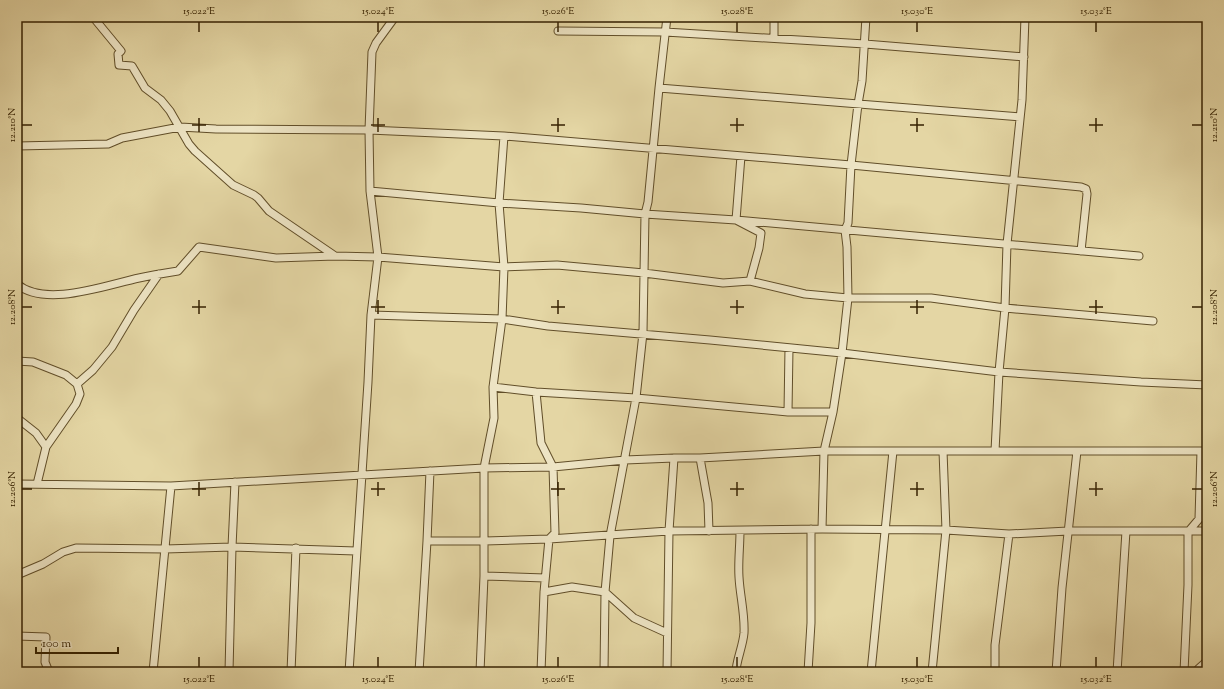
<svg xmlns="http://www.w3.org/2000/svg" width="1224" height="689" viewBox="0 0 1224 689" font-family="'Sorts Mill Goudy',serif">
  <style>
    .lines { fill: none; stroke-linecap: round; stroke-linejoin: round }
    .minor-casing { stroke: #614e29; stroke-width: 9 }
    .minor { stroke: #ede4c4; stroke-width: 7 }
    .ticks { fill: none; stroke: #352100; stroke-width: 1.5 }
    .neatline { fill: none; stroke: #352100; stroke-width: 1.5 }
    .ticks-label { font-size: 10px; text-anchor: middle; fill: #352100 }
  </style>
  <rect width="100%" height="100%" fill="#e4d6a4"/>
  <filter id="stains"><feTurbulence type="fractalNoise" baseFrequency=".005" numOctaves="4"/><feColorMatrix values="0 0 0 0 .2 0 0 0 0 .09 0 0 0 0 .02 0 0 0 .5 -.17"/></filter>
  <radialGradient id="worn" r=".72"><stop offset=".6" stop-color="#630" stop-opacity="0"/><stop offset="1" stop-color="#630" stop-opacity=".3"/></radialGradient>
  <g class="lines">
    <g class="minor-casing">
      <path id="minor" d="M 93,17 L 121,51 L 118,54 L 119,65 L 132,66 L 145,88 L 161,100 L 170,111 L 189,144 L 195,151 L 233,185 L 254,195 L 258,198 L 269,211 L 335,256
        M 558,31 L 665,32 L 865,44 L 1024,57
        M 774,38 L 774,17
        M 659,88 L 1020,117
        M 17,146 L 108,144 L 122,138 L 180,127 L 216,129 L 369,130 L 504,136 L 851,165 L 1081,187 L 1086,189 L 1087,194 L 1081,251
        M 741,156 L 736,220 L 761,233 L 759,248 L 750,281
        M 370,191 L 499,203 L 581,208 L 645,214 L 736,220 L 1139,256
        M 17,284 C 45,308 106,285 139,278 C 152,275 165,273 178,271 L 199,247 L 276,258 L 335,256 L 378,257 L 504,267 L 557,265 L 644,273 L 723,283 L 750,281 L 805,294 L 848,298 L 931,298 L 1005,308 L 1153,321
        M 371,315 L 502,319 L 548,326 L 710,340 L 842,353 L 999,372 L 1141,382 L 1207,385
        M 17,361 L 33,362 L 66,375 L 77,384 L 80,394 L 76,404 L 46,447
        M 77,384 L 93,370 L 112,347 L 134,310 L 159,274
        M 493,387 L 536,392 L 636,398 L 788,412 L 833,412
        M 536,392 L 541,443 L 553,467 L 555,533 L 549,539 L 544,592 L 541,672
        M 788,412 L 789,348
        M 17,418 L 36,433 L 46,447 L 37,484
        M 995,451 L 999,372 L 1005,308 L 1007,244 L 1022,100 L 1025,17
        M 700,458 L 708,503 L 709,531
        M 17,484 L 171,486 L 484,468 L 553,467 L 625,460 L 674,458 L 700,458 L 824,451 L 1207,451
        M 822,529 L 824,451 L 833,412 L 842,353 L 848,298 L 847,247 L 845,230 L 848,223 L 851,165 L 858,104 L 862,81 L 866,17
        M 427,541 L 485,541 L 549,539 L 669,531 L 822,529 L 946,530 L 1009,534 L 1068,531 L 1207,531
        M 17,575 L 43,564 L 63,552 L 76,548 L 165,549 L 232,547 L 356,551
        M 484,576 L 545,578
        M 544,592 L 572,587 L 605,592 L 634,618 L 667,633
        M 17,636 L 46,637 L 45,662 L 49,672
        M 1198,669 L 1207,661
        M 153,672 L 171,486
        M 229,672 L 232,547 L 235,482
        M 291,672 L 296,548
        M 349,672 L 368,382 L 371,315 L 378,257 L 370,191 L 369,130 L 372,52 L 376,43 L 395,17
        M 419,672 L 427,541 L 430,471
        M 480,672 L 484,576 L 484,468 L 494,418 L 493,387 L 502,319 L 504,267 L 499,203 L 504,136
        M 604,672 L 605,592 L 610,536 L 636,398 L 643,333 L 645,214 L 648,202 L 659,88 L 667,17
        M 667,672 L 669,531 L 674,458
        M 736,672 C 736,661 743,646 744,633 C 745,614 740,596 739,577 C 738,562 740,546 740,531
        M 808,672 L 811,623 L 811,529
        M 871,672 L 893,451
        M 932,672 L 946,530 L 943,451
        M 995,672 L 995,645 L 1009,534
        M 1056,672 L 1062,588 L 1077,451
        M 1117,672 L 1126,531
        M 1184,672 L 1188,585 L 1188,532 L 1199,519 L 1201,451"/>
    </g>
    <use href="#minor" class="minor"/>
  </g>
  <path class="ticks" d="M 199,22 L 199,32M 378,22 L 378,32M 558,22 L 558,32M 737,22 L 737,32M 917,22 L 917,32M 1096,22 L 1096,32M 199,118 L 199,132M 378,118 L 378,132M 558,118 L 558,132M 737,118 L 737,132M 917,118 L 917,132M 1096,118 L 1096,132M 22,125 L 32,125M 192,125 L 206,125M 371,125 L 385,125M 551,125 L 565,125M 730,125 L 744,125M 910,125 L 924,125M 1089,125 L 1103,125M 1192,125 L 1202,125M 199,300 L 199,314M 378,300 L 378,314M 558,300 L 558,314M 737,300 L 737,314M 917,300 L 917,314M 1096,300 L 1096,314M 22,307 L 32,307M 192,307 L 206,307M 371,307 L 385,307M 551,307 L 565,307M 730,307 L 744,307M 910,307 L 924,307M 1089,307 L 1103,307M 1192,307 L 1202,307M 199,482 L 199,496M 378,482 L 378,496M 558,482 L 558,496M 737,482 L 737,496M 917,482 L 917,496M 1096,482 L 1096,496M 22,489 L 32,489M 192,489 L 206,489M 371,489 L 385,489M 551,489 L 565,489M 730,489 L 744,489M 910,489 L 924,489M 1089,489 L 1103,489M 1192,489 L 1202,489M 199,657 L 199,667M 378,657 L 378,667M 558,657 L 558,667M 737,657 L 737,667M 917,657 L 917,667M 1096,657 L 1096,667"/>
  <rect width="1224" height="689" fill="none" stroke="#e4d6a4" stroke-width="44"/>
  <path d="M36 647v6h82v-6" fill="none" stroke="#352100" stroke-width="2"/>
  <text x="42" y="647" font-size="12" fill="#352100" stroke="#ede4c4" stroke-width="3" paint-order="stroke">100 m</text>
  <rect x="22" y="22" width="1180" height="645" class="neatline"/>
  <g class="ticks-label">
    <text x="199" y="14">15.022°E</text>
    <text x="378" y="14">15.024°E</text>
    <text x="558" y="14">15.026°E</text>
    <text x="737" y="14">15.028°E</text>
    <text x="917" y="14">15.030°E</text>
    <text x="1096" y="14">15.032°E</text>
    <text transform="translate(11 125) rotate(-90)" y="4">12.210°N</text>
    <text transform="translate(1213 125) rotate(-90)" y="4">12.210°N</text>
    <text transform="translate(11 307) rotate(-90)" y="4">12.208°N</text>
    <text transform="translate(1213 307) rotate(-90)" y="4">12.208°N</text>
    <text transform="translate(11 489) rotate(-90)" y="4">12.206°N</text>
    <text transform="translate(1213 489) rotate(-90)" y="4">12.206°N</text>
    <text x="199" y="682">15.022°E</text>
    <text x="378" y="682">15.024°E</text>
    <text x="558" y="682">15.026°E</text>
    <text x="737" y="682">15.028°E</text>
    <text x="917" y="682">15.030°E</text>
    <text x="1096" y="682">15.032°E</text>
  </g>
  <rect width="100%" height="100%" filter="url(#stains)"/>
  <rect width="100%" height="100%" fill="url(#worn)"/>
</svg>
